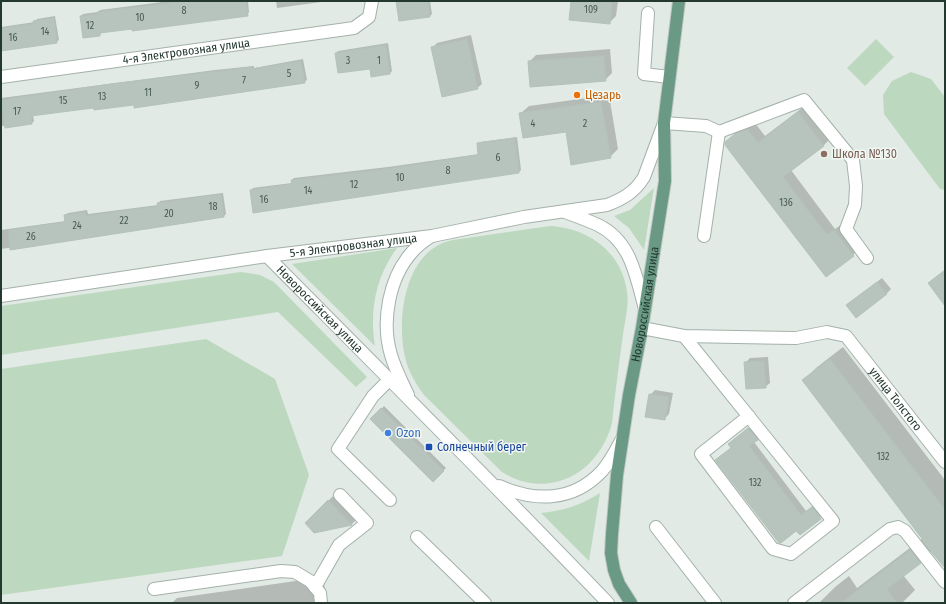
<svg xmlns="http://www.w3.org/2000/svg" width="946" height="604" viewBox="0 0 946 604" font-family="'Fira Sans Condensed',sans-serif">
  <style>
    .green { fill: #bcd8bf }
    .shadow { fill: #0003 }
    .building { fill: #b6c4bd; stroke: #b4c2ba }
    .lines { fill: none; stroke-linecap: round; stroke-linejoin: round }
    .minor-casing { stroke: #a4b1aa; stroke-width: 14 }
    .major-casing { stroke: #c1c7c5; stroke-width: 14 }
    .minor { stroke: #fff; stroke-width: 12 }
    .major { stroke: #6a9a86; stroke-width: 12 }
    .food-dot { fill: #e8710a; stroke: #f1f7f3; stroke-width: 1.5 }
    .education-dot { fill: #8d6e63; stroke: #f1f7f3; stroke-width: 1.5 }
    .shop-dot { fill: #3f7fe0; stroke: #f1f7f3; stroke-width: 1.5 }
    .transit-dot { fill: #1a4fb4; stroke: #f1f7f3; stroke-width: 1.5 }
    .labels { text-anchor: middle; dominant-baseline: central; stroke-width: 3; stroke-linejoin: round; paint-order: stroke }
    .number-label { font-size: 10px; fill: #485b52 }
    .street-label { font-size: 12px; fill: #23382f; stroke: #f1f7f3 }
    .food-label { font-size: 12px; fill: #c56008; stroke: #f1f7f3; text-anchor: start }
    .education-label { font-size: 12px; fill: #785e54; stroke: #f1f7f3; text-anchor: start }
    .shop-label { font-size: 12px; fill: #366cbe; stroke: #f1f7f3; text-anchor: start }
    .transit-label { font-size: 12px; fill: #164399; stroke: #f1f7f3; text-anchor: start }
  </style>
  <rect width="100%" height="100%" fill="#e1eae4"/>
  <path class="green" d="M 876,39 L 894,57 L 865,86 L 847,68 Z
    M 911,72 L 931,79 L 945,97 L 945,190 L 940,189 L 884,114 L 883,95 L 892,81 Z
    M 654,188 L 644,250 L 629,228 L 614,216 L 630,210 Z
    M 550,226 C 588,228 622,252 627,292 C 629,305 625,321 623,334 C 619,364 615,393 612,423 C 599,473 549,501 502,472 L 424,395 C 416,384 408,371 405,357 C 396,318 405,249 453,240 Z
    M 397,248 C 376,276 369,311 375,346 L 292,264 Z
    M 241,272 L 260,275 L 274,282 L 367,377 L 356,387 L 278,312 L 1,355 L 1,306 Z
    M 206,339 L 275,379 L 309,475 L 282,556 L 1,595 L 1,369 Z
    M 600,493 L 589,561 L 541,513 C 563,511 581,505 600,493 Z"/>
  <path class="shadow" d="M 170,1 L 248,1 L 249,12 L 247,15 L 102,32 L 100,35 L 81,16 L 83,14 L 98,12 L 100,10 Z
    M 276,1 L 329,1 L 277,8 Z
    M 397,1 L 430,1 L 432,14 L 430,16 Z
    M 572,1 L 618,1 L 616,16 L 609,23 Z
    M 55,16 L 59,40 L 56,42 L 1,51 L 1,27 L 35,22 L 37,19 Z
    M 471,35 L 482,84 L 477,88 L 433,47 L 437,43 Z
    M 388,43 L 392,71 L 390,73 L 371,68 L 336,53 L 338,51 Z
    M 610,49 L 612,73 L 605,80 L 529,62 L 536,55 Z
    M 303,59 L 307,80 L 304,82 L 135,104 L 94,107 L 33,115 L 34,121 L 32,123 L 1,126 L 1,98 L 215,70 L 254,66 L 254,68 Z
    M 609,95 L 618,149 L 610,157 L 567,131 L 520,114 L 529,106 Z
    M 806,105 L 831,138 L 824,145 L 791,170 L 835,229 L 842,224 L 860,248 L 853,255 L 826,276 L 734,135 L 745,127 L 755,123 L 765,136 Z
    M 517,137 L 521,170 L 519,172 L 251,190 L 253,188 L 292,183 L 292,180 L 294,178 L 388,167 L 479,154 L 478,144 L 480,142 Z
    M 223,193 L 226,214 L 224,216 L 1,249 L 1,230 L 66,221 L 65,215 L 68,213 L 87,210 L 88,214 L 158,205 L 160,201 Z
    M 882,278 L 891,289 L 886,294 L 852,301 Z
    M 843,347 L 945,480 L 945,566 L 931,551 L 920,562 L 903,575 L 915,590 L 902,603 L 820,602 L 835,587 L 849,576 L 857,588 L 923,538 L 803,381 L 816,368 Z
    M 768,357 L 770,383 L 765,387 L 745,363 L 750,358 Z
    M 655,390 L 673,393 L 669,414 L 664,419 L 650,395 Z
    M 384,406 L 446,468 L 433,480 L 372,419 Z
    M 754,424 L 762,435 L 754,442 L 806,511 L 817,503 L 825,513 L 800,534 L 717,460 L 732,447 L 729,444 L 734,439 Z
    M 333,496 L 356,520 L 352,524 L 315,532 L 306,523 Z
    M 323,577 L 327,603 L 172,603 L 177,598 Z"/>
  <path class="building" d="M 169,1 L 246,1 L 248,16 L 132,31 L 132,29 L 100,33 L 100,36 L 83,38 L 80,16 L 97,14 L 97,12 L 170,3 Z
    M 396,1 L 428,1 L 430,17 L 399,21 Z
    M 571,1 L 612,1 L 610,24 L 569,20 Z
    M 54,18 L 57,43 L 1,51 L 1,28 L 34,24 L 33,21 Z
    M 467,39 L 478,89 L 442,97 L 431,47 Z
    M 386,45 L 390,74 L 371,77 L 370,69 L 338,73 L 335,53 Z
    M 604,56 L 606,81 L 530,87 L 528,61 Z
    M 301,61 L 305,83 L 134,108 L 134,105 L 94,110 L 93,108 L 31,116 L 32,124 L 5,128 L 1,100 L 111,84 L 252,67 L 252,69 Z
    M 601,102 L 611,158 L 571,165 L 566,132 L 523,138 L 519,113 Z
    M 798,112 L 824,146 L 783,177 L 827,235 L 834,230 L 854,256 L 826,277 L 725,145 L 725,142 L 736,133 L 747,129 L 758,143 Z
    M 515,138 L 519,173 L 253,213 L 250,190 L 292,184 L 291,180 L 385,169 L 478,155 L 477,143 Z
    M 221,194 L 224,217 L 10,250 L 8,230 L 65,222 L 64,215 L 85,212 L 86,216 L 158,206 L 157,203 Z
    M 945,270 L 945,306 L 928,283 Z
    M 877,282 L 887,294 L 856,318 L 846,305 Z
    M 830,359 L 945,510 L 945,568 L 922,541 L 923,540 L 802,380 Z
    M 764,361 L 766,388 L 746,389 L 744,362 Z
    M 649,394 L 669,397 L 665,420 L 645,417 Z
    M 381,408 L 444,471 L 433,482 L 370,419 Z
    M 748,428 L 758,440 L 749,446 L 801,515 L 812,507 L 821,519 L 800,535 L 796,531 L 781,543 L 779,543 L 715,460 L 731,448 L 728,444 Z
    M 328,500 L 352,525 L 314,533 L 305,523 Z
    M 910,550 L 921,563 L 887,589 L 897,603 L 841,603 Z"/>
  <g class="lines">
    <g class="minor-casing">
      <g id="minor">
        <path d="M 648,13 L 644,74 L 669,77"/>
        <path id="s1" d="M 1,77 L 354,28 L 369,17 L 372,1"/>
        <path d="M 565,212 C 576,216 587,220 598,225 C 631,241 636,276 645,309"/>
        <path d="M 704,236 L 719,132"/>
        <path id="s2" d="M 267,256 C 381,371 496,486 608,603"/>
        <path id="s3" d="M 1,296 L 267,256 L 432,236 L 524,217 L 607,205 C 623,199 635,192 644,177 L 664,123 L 706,126 L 719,132 L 804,100 L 853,160 L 856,186 L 855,205 L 846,229 L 867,258"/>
        <path id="s4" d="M 642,328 L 684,336 L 796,338 L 827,332 L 846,336 L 945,462"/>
        <path d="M 684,336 L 833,521 L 791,554 L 773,549 L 701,454 L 749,416"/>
        <path d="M 389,380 L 373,396 L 338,449 L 390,500"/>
        <path d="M 408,395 C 402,382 395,369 391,355 C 381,321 389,277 413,251 C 418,245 424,241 430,237"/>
        <path d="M 499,486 C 535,502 573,502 602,471 C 610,462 616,450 622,439"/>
        <path d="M 656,527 L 715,603"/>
        <path d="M 417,537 L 485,603"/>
        <path d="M 315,587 L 339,545 L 367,523 L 340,495"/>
        <path d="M 154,589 L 281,571 L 295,572 L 310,581 L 320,593 L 321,603"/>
        <path d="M 794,603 L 890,529 L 898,527 L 905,531 L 945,582"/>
      </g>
    </g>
    <g class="major-casing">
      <g id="major">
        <path id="s5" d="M 631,603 L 619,584 L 614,570 L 611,553 L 612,534 L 617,475 L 629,395 L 642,328 L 665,181 L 664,123 L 679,1"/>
      </g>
    </g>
    <use href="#minor" class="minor"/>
    <use href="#major" class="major"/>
  </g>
  <circle class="food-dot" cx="577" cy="95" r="4"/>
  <circle class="education-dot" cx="824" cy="154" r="4"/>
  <circle class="shop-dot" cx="388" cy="433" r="4"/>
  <rect class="transit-dot" x="425" y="443" width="8" height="8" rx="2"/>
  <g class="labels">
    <g class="number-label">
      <text x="591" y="10">109</text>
      <text x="184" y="11">8</text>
      <text x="140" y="18">10</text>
      <text x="90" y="26">12</text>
      <text x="45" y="32">14</text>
      <text x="13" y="38">16</text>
      <text x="348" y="61">3</text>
      <text x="379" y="61">1</text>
      <text x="289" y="74">5</text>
      <text x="244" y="81">7</text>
      <text x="197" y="86">9</text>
      <text x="148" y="93">11</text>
      <text x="102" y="97">13</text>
      <text x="63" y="101">15</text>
      <text x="17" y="112">17</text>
      <text x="533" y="124">4</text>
      <text x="585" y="124">2</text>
      <text x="498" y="158">6</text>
      <text x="448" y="171">8</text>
      <text x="400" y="178">10</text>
      <text x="354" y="185">12</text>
      <text x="308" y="191">14</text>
      <text x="264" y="200">16</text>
      <text x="786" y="203">136</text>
      <text x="213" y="207">18</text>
      <text x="169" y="214">20</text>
      <text x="124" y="221">22</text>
      <text x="77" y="226">24</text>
      <text x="31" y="237">26</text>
      <text x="883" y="457">132</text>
      <text x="755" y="483">132</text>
    </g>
    <g class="street-label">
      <text stroke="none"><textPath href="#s1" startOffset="187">4-я Электровозная улица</textPath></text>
      <text stroke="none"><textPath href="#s3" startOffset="356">5-я Электровозная улица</textPath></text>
      <text stroke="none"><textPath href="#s5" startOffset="306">Новороссийская улица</textPath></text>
      <text stroke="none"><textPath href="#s2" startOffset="75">Новороссийская улица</textPath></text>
      <text stroke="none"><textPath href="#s4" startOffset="286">улица Толстого</textPath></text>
    </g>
    <g class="food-label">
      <text x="585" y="95">Цезарь</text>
    </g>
    <g class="education-label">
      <text x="832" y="154">Школа №130</text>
    </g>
    <g class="shop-label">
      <text x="396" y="433">Ozon</text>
    </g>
    <g class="transit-label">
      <text x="437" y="447">Солнечный берег</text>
    </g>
  </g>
  <rect width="946" height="604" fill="none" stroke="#23382f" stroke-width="4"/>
</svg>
